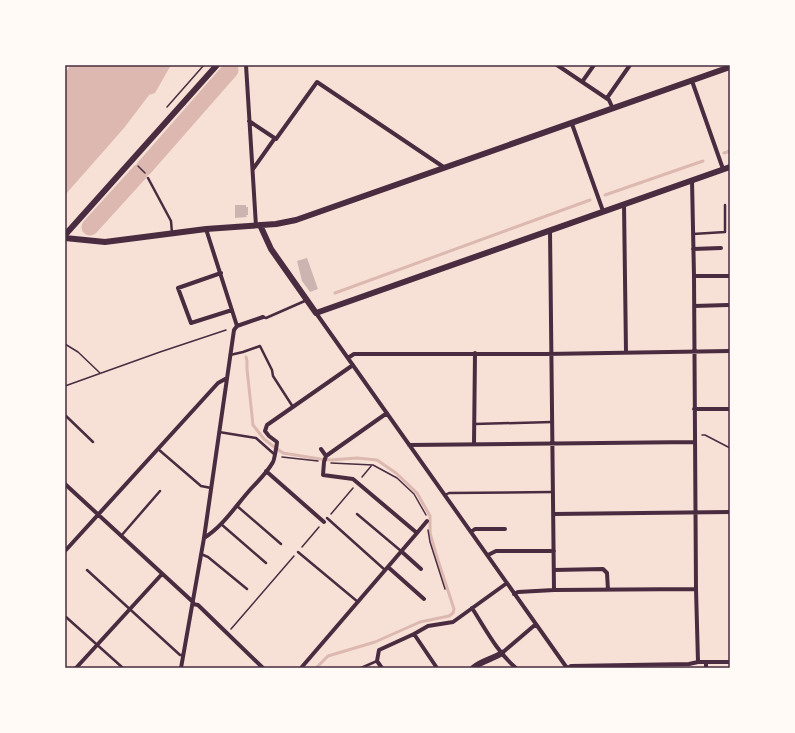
<svg xmlns="http://www.w3.org/2000/svg" width="795" height="733" viewBox="0 0 795 733" font-family="Figtree,sans-serif">
  <style>
    .water { fill: #dcb8b0 }
    .lines { fill: none; stroke-linecap: round; stroke-linejoin: round }
    .stream { stroke: #dcb8b0; stroke-width: 3 }
    .river { stroke: #dcb8b0; stroke-width: 17 }
    .building { fill: #ccb4b1 }
    .path { stroke: #4a2c40; stroke-width: 1.5 }
    .service { stroke: #4a2c40; stroke-width: 2.5 }
    .minor { stroke: #4a2c40; stroke-width: 4 }
    .tertiary { stroke: #4a2c40; stroke-width: 6 }
    .neatline { fill: none; stroke: #4a2c40; stroke-width: 1.5 }
  </style>
  <rect width="100%" height="100%" fill="#f7e1d7"/>
  <path class="water" d="M 71,65 L 171,65 L 155,93 L 149,95 L 124,128 L 65,195 L 65,73 Z"/>
  <g class="lines">
    <path class="stream" d="M 724,153 L 730,151
      M 605,195 L 703,161
      M 335,293 L 590,200
      M 246,357 L 247,361 L 247,369 L 253,425 L 264,439 L 273,446 L 283,453 L 320,459 L 331,460 L 357,458 L 377,460 L 396,473 L 417,493 L 430,516 L 430,533 L 436,554 L 454,609 L 453,613 L 449,616 L 420,622 L 375,642 L 328,656 L 316,668"/>
    <path class="river" d="M 144,168 L 230,70
      M 90,227 L 140,172"/>
  </g>
  <path class="building" d="M 235,205 L 246,205 L 246,207 L 248,207 L 248,215 L 246,215 L 247,217 L 235,218 Z
    M 307,258 L 318,289 L 310,292 L 302,281 L 297,261 Z"/>
  <g class="lines">
    <path class="path" d="M 167,107 L 204,65
      M 138,166 L 145,173
      M 65,344 L 78,352 L 100,373
      M 65,386 L 160,352 L 226,330
      M 702,435 L 705,435 L 730,448
      M 282,457 L 318,461
      M 331,463 L 373,465 L 397,478 L 414,494 L 426,515
      M 362,477 L 372,465
      M 331,514 L 353,488
      M 428,530 L 430,542 L 445,589
      M 302,547 L 319,527
      M 231,629 L 294,556"/>
    <path class="service" d="M 148,178 L 171,221 L 172,233
      M 693,234 L 725,232 L 725,205
      M 263,317 L 266,318 L 307,300
      M 230,355 L 243,352 L 260,346 L 272,370 L 273,376 L 293,407
      M 65,415 L 93,442
      M 474,424 L 552,422
      M 219,432 L 256,438 L 274,454
      M 158,449 L 201,486 L 211,488
      M 445,495 L 449,493 L 552,492
      M 237,506 L 281,544
      M 357,514 L 401,551
      M 327,518 L 385,570
      M 221,524 L 266,563
      M 121,536 L 160,491
      M 298,552 L 358,602
      M 201,554 L 208,557 L 247,589
      M 87,570 L 180,655 L 183,655
      M 65,618 L 66,617 L 123,668
      M 361,668 L 377,661"/>
    <path class="minor" d="M 246,65 L 256,226
      M 557,65 L 609,100 L 613,109
      M 692,81 L 723,169
      M 582,82 L 594,65
      M 607,98 L 630,65
      M 249,121 L 276,139 L 317,82 L 445,168
      M 572,124 L 603,211
      M 253,169 L 275,138
      M 692,180 L 694,276 L 696,589 L 698,662
      M 624,204 L 626,352
      M 550,230 L 554,590
      M 693,249 L 721,248
      M 221,273 L 178,288 L 191,323 L 232,310
      M 694,276 L 730,276
      M 694,306 L 728,305
      M 316,313 L 567,668
      M 237,326 L 263,317
      M 348,358 L 354,354 L 546,354 L 730,351
      M 694,409 L 730,409
      M 387,413 L 326,456 L 324,462 L 323,475 L 353,479 L 417,533
      M 474,444 L 475,353
      M 409,445 L 694,442
      M 321,449 L 326,456
      M 266,471 L 324,522
      M 65,484 L 193,602
      M 553,514 L 730,512
      M 471,532 L 475,529 L 505,529
      M 204,538 C 222,527 235,507 249,491 C 257,482 267,473 273,462 C 274,461 277,444 277,442 L 269,436 L 265,431 L 267,425 L 353,365
      M 65,551 L 218,383 L 227,378
      M 401,551 L 421,569
      M 488,555 L 496,551 L 554,551
      M 388,567 L 424,599
      M 554,570 L 603,569 L 607,573 L 608,590
      M 514,594 L 518,592 L 554,590 L 696,589
      M 193,604 L 198,605 L 263,668
      M 472,608 C 485,628 497,652 516,668
      M 414,634 L 437,668
      M 502,653 L 536,624
      M 706,662 L 706,668
      M 76,668 L 162,574
      M 181,668 L 204,538 L 234,330 L 237,326 L 206,229
      M 301,668 L 417,533 L 427,521
      M 382,668 L 377,661 L 379,650 L 414,634 L 428,626 L 453,622 L 507,583
      M 568,668 L 571,666 L 689,664 L 698,662 L 730,662"/>
    <path class="tertiary" d="M 260,225 L 271,249 L 316,313 L 730,167
      M 65,235 L 217,65
      M 65,238 L 105,242 L 206,229 L 276,224 L 296,220 L 730,67
      M 473,668 C 481,661 493,659 502,653"/>
  </g>
  <rect width="795" height="733" fill="none" stroke="#fffaf5" stroke-width="132"/>
  <rect x="66" y="66" width="663" height="601" class="neatline"/>
</svg>
